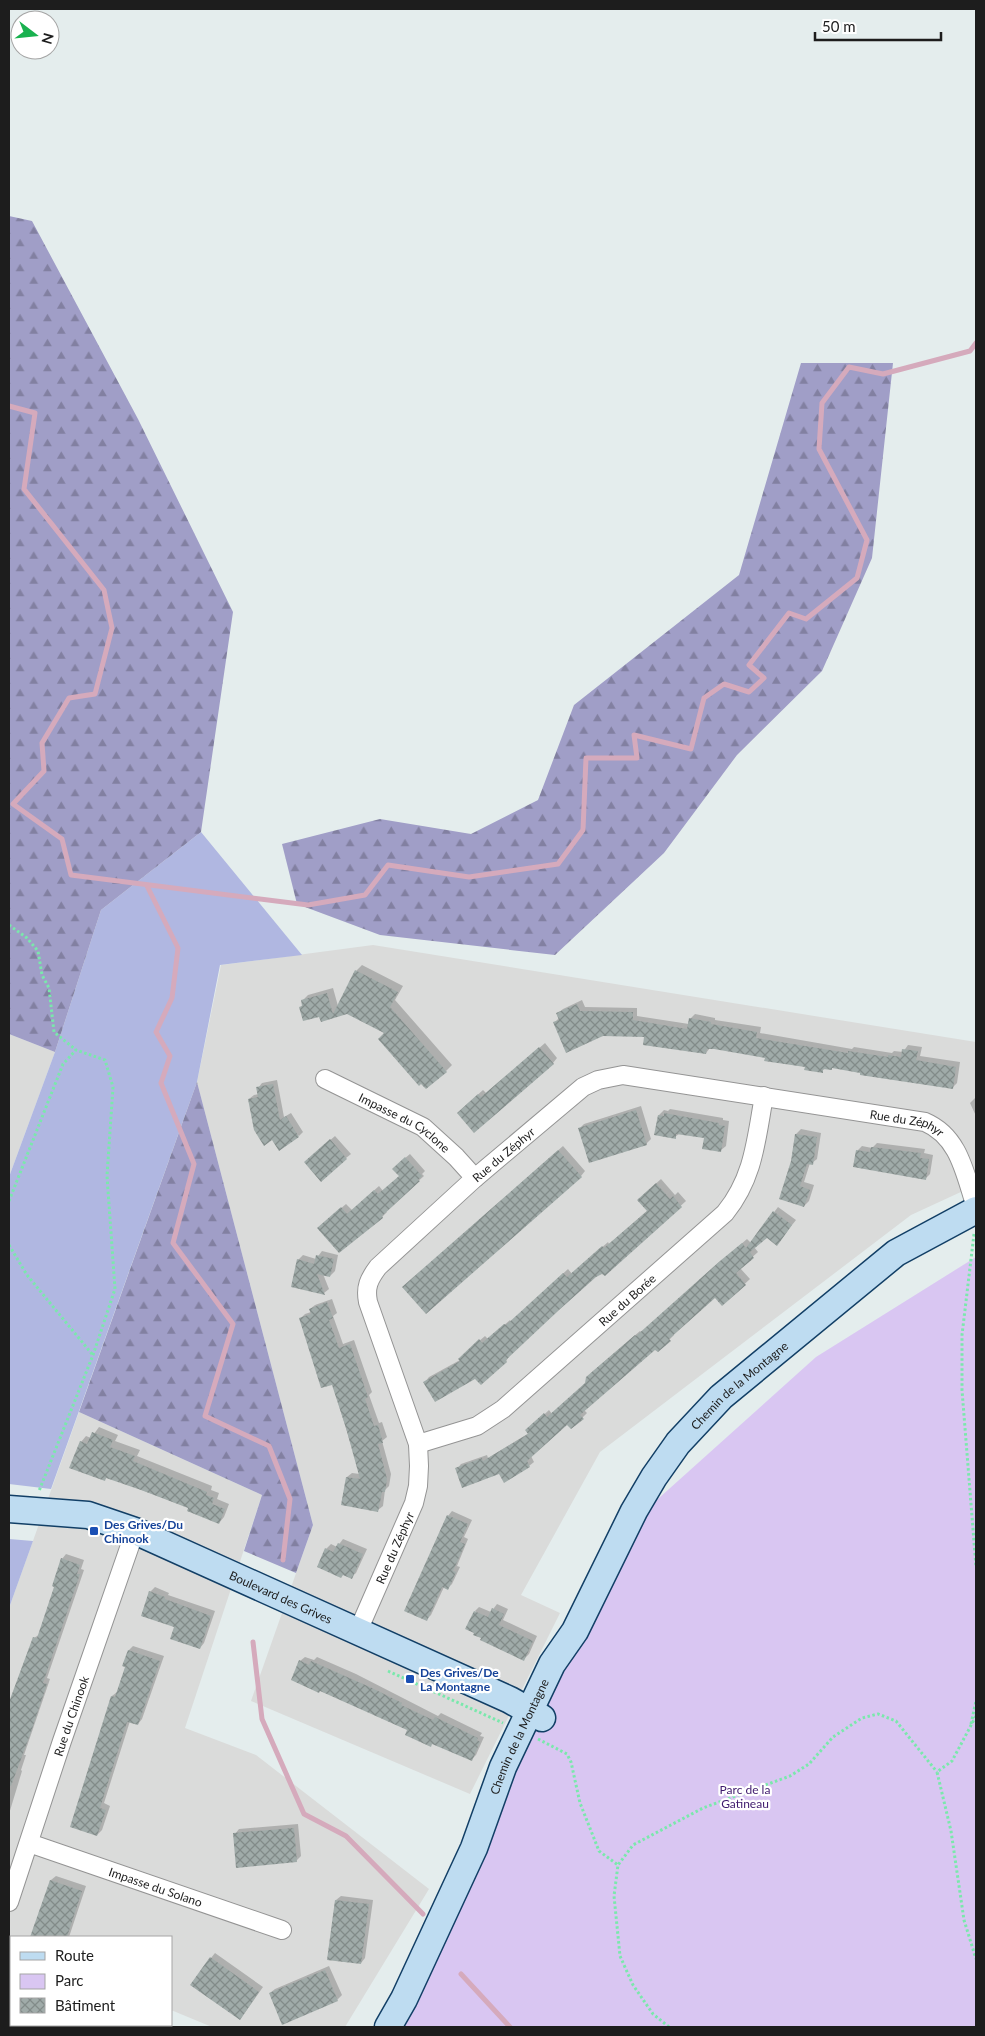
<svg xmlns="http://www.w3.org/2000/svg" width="985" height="2036" viewBox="0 0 985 2036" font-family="Lato,sans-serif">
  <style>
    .residential { fill: #dadbda }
    .grass { fill: #b0b7e1 }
    .forest { fill: url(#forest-firs) }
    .park { fill: #d9c6f2 }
    .shadow { fill: #0003 }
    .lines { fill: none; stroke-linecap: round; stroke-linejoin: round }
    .stream { stroke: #d5aabc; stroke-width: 5 }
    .building { fill: url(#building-cross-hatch) }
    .street-casing { stroke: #949494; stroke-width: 20 }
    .secondary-casing { stroke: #123f66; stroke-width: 29 }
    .path { stroke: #7ae8ac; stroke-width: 3; stroke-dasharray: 2.5 2.5; stroke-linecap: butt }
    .street { stroke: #fff; stroke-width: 18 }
    .secondary { stroke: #bedcf1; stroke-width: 26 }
    .transit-dot { fill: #1a4fb4; stroke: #fff; stroke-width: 2 }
    .labels { text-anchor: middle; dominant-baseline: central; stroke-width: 4.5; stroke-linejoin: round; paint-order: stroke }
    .street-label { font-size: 12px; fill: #1d1d1d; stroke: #fff }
    .transit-label { font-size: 12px; font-weight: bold; fill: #164399; stroke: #fff; text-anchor: start }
    .park-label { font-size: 12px; fill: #3e196d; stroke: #fff }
  </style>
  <defs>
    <pattern id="forest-firs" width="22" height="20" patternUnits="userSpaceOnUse" patternTransform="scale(1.25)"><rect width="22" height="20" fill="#a09ec7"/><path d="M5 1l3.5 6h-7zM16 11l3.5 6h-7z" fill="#8280a1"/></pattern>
    <pattern id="building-cross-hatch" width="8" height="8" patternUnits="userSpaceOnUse" patternTransform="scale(1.25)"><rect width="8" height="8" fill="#a0aba9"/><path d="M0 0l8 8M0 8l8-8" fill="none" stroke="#828b89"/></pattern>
  </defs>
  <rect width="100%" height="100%" fill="#e4eded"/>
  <path class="residential" d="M 373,945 L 976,1042 L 976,1185 L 911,1215 L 600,1452 L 521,1595 L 560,1613 L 470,1794 L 251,1701 L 313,1525 L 197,1082 L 221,965 Z
    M 9,1034 L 55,1052 L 9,1177 Z
    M 79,1412 L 262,1495 L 185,1728 L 256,1755 L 429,1889 L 345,2027 L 212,2027 L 171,2010 L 171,1937 L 11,1937 L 11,2025 L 78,2025 L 77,2027 L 9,2027 L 9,1608 Z"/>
  <path class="grass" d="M 201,832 L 302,955 L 220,965 L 197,1082 L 51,1489 L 9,1484 L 9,1177 L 55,1052 L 101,910 Z
    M 9,1539 L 33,1541 L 9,1608 Z"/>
  <path class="forest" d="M 9,216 L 32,221 L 138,419 L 233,612 L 201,832 L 101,910 L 55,1052 L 9,1034 Z
    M 801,363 L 893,363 L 872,558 L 822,671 L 737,755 L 664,853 L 555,955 L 380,935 L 297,904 L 282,844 L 380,819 L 471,834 L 538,800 L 574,705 L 739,575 Z
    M 197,1082 L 313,1525 L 296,1573 L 244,1551 L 262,1495 L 79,1412 Z"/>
  <path class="park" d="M 976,1257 L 976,2027 L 375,2027 L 610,1542 L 816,1357 Z"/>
  <path class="shadow" d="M 362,965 L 403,986 L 395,1000 L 452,1065 L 446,1071 L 386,1032 L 347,1013 L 322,1020 L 320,1015 L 300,1008 L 303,1004 L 302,1001 L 308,995 L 333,988 L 338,1006 L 356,971 Z
    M 582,1000 L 585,1007 L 637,1008 L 637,1016 L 689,1024 L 690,1019 L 695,1014 L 715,1018 L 715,1020 L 761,1027 L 760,1033 L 852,1049 L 854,1047 L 892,1053 L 894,1051 L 903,1052 L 908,1045 L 922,1047 L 920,1056 L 960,1062 L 957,1083 L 952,1088 L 833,1067 L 826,1068 L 822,1071 L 766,1056 L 710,1048 L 706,1053 L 646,1036 L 554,1023 L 560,1017 L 558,1013 L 563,1009 Z
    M 545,1043 L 557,1058 L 553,1063 L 463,1108 L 483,1090 L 487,1094 Z
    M 277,1080 L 284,1117 L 291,1113 L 303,1132 L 299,1136 L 249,1099 L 254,1095 L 259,1094 L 258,1088 L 262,1083 Z
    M 976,1097 L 976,1116 L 970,1103 Z
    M 641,1106 L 651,1139 L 646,1144 L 580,1128 L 584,1124 Z
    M 670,1109 L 723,1118 L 723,1120 L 729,1121 L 726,1146 L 721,1150 L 705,1137 L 680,1133 L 675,1137 L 656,1134 L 659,1115 L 664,1110 L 668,1111 Z
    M 801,1129 L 821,1133 L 817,1159 L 812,1163 L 810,1163 L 804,1182 L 814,1185 L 809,1201 L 804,1206 L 792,1161 L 796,1134 Z
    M 335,1136 L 351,1154 L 346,1158 L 310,1158 Z
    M 877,1143 L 925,1149 L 924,1153 L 933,1155 L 930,1174 L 925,1179 L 857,1151 L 862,1146 L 872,1148 Z
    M 563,1146 L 585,1171 L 581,1176 L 409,1282 Z
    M 410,1154 L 425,1171 L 422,1174 L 424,1176 L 385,1211 L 387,1212 L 382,1217 L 324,1223 L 346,1204 L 352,1210 L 379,1186 L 383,1191 L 400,1176 L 398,1164 Z
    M 661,1179 L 675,1195 L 678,1192 L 686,1201 L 605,1275 L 602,1272 L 595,1276 L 510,1355 L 506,1361 L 476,1377 L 425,1382 L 429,1377 L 460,1360 L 464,1354 L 485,1336 L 488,1339 L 510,1320 L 511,1322 L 568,1269 L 572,1274 L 608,1242 L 609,1244 L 648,1210 L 643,1195 Z
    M 778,1207 L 796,1220 L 777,1244 L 767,1236 L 754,1247 L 758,1252 L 740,1268 L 750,1279 L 722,1305 L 715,1297 L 673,1334 L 674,1335 L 658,1351 L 655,1348 L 584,1410 L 587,1413 L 572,1428 L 567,1423 L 531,1456 L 534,1462 L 529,1466 L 500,1473 L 457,1469 L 461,1464 L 487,1455 L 488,1458 L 529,1433 L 527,1431 L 549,1410 L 552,1414 L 586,1383 L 592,1372 L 640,1331 L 642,1333 L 726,1257 L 747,1239 L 751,1243 Z
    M 322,1251 L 338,1255 L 335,1271 L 330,1276 L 323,1274 L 329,1289 L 324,1293 L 298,1260 L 303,1255 L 316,1259 Z
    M 332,1299 L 337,1313 L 333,1316 L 343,1344 L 354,1340 L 372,1392 L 369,1395 L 379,1423 L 382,1422 L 387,1437 L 382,1441 L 391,1474 L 389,1486 L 385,1490 L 383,1506 L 378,1510 L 347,1477 L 352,1473 L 360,1474 L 332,1383 L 300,1319 L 305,1314 L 311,1312 L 310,1309 L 315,1305 Z
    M 99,1427 L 118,1435 L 115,1441 L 140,1450 L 137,1456 L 212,1486 L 211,1490 L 219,1493 L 217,1499 L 229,1504 L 224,1517 L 219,1523 L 190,1508 L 107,1477 L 104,1480 L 81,1442 L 86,1436 L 91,1438 Z
    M 452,1511 L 472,1520 L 464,1537 L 468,1539 L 457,1566 L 460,1567 L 452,1584 L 448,1588 L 444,1587 L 431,1615 L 426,1620 L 448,1516 Z
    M 343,1539 L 367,1549 L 356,1573 L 351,1577 L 326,1549 L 331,1544 L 337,1547 Z
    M 66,1554 L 84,1560 L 81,1569 L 84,1570 L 47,1678 L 50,1679 L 24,1755 L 26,1755 L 21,1770 L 22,1771 L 9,1814 L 9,1725 L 34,1638 L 40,1634 L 56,1586 L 62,1559 Z
    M 155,1587 L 169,1593 L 168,1595 L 215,1611 L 204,1643 L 200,1648 L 176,1627 L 150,1592 Z
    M 497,1604 L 508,1609 L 503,1620 L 537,1636 L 529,1654 L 524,1659 L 475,1611 L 479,1607 L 491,1612 Z
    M 133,1646 L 164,1656 L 142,1719 L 138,1724 L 130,1721 L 104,1803 L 110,1806 L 102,1830 L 97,1835 L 72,1826 L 112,1696 L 117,1692 L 126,1666 L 129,1650 Z
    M 305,1657 L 314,1660 L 317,1657 L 356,1674 L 438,1716 L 441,1713 L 482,1733 L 480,1736 L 484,1737 L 476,1755 L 471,1760 L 408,1729 L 300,1661 Z
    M 298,1824 L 301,1856 L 296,1861 L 235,1834 L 239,1829 Z
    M 56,1876 L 86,1886 L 69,1937 L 32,1937 L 51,1880 Z
    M 341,1896 L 373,1900 L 365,1958 L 361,1963 L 336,1900 Z
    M 215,1953 L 263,1987 L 244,2014 L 211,1958 Z
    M 329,1966 L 342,1995 L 337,2000 L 270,1993 L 275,1989 Z
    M 11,1997 L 11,2025 L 39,2025 L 38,2027 L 9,2027 L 9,2005 Z"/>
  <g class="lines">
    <path class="stream" d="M 9,406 L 35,413 L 24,489 L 104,590 L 112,628 L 95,694 L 69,698 L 42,743 L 44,771 L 13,804 L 62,839 L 71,875 L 308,905 L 365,895 L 388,865 L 469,877 L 558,864 L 583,830 L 586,758 L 637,758 L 634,735 L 691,749 L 704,698 L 724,684 L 749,692 L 764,678 L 749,665 L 789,613 L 806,619 L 857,578 L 867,540 L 819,449 L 822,403 L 849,367 L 883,374 L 970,351 L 976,343
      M 147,886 L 178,948 L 172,998 L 156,1032 L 170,1056 L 161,1083 L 194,1164 L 173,1243 L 233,1324 L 205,1416 L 269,1446 L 290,1499 L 283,1560
      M 253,1642 L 262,1719 L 304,1814 L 346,1836 L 423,1914
      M 461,1974 L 510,2027"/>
  </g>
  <path class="building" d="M 355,970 L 398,992 L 390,1007 L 447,1072 L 426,1089 L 421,1084 L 419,1086 L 378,1039 L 384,1033 L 347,1014 L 321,1022 L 319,1017 L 303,1021 L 299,1007 L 302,1006 L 301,1000 L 327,993 L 333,1014 Z
    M 577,1004 L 580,1011 L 633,1012 L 633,1020 L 687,1029 L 689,1018 L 711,1022 L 711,1024 L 757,1032 L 756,1038 L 848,1053 L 848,1051 L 888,1057 L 888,1055 L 901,1057 L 902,1049 L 918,1051 L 916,1060 L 956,1067 L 953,1089 L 860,1075 L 860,1073 L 832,1068 L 832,1070 L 823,1069 L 823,1073 L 804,1070 L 805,1067 L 764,1061 L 765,1058 L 714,1049 L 707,1049 L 706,1054 L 643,1045 L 644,1037 L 603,1036 L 566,1053 L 553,1022 L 559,1020 L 556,1013 Z
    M 539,1047 L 554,1064 L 474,1133 L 457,1113 L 478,1094 L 481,1097 Z
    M 273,1084 L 280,1120 L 286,1116 L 299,1137 L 279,1151 L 272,1140 L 264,1146 L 254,1130 L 248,1099 L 258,1097 L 256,1087 Z
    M 636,1110 L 647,1145 L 589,1163 L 578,1128 Z
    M 664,1113 L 719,1123 L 719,1125 L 725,1126 L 721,1152 L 702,1149 L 704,1138 L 676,1134 L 676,1139 L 654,1135 L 658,1115 L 664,1116 Z
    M 795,1134 L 817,1137 L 813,1165 L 807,1164 L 800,1186 L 810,1190 L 804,1207 L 779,1199 L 791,1161 Z
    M 330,1139 L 347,1159 L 321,1182 L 304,1162 Z
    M 871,1147 L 921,1153 L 920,1158 L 929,1159 L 926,1180 L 853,1167 L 856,1150 L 870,1152 Z
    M 558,1150 L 582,1177 L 426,1314 L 402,1287 Z
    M 405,1157 L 422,1176 L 418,1180 L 420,1181 L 382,1216 L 383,1218 L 339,1253 L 317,1228 L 341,1207 L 347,1214 L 374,1190 L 378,1194 L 399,1176 L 392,1169 Z
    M 656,1183 L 670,1199 L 673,1196 L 682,1207 L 605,1276 L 602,1274 L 596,1277 L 559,1310 L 506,1360 L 507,1362 L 481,1385 L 475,1379 L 435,1402 L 423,1382 L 460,1361 L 458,1359 L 479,1339 L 482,1343 L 504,1324 L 506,1325 L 563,1273 L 567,1277 L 602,1246 L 604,1248 L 647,1211 L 637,1200 Z
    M 773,1211 L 792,1225 L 777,1246 L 767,1238 L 750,1252 L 754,1258 L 736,1273 L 746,1285 L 722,1306 L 715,1298 L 669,1339 L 671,1341 L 658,1352 L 655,1350 L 580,1415 L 584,1419 L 571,1429 L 567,1425 L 527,1461 L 530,1467 L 504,1483 L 499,1474 L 462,1488 L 455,1468 L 482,1458 L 483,1461 L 528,1434 L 525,1430 L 544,1413 L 547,1417 L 585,1383 L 586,1377 L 635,1335 L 636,1336 L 720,1261 L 742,1243 L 746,1248 Z
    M 316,1255 L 334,1259 L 330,1277 L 317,1274 L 325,1295 L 291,1287 L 297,1259 L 314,1264 Z
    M 327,1302 L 333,1318 L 329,1320 L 339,1348 L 350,1344 L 368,1397 L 365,1399 L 374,1426 L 378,1425 L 383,1443 L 378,1444 L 387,1479 L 385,1492 L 382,1492 L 378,1512 L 341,1505 L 346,1477 L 360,1479 L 346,1428 L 332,1385 L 321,1388 L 299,1318 L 311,1314 L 309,1309 Z
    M 92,1432 L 113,1440 L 110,1447 L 135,1456 L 133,1461 L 207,1492 L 206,1495 L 214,1498 L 212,1504 L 225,1509 L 219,1524 L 187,1511 L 188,1508 L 141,1490 L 106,1478 L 105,1481 L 69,1468 L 80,1441 L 87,1444 Z
    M 447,1515 L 468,1524 L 460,1542 L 465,1544 L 453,1571 L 456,1572 L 448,1590 L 442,1587 L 427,1621 L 404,1611 Z
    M 338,1543 L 363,1554 L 352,1579 L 343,1575 L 341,1578 L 317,1567 L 325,1548 L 333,1552 Z
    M 61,1558 L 80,1565 L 77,1574 L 80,1574 L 43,1683 L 47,1684 L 31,1732 L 11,1786 L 9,1785 L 9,1702 L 33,1637 L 37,1638 L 54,1587 L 52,1586 Z
    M 149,1591 L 165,1597 L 165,1599 L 211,1616 L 200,1649 L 170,1639 L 174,1627 L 141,1616 Z
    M 492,1608 L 504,1614 L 499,1625 L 533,1641 L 524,1661 L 480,1640 L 481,1638 L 473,1635 L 474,1633 L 465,1629 L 474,1611 L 488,1617 Z
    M 128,1650 L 160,1661 L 138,1725 L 127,1722 L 100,1808 L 106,1810 L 97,1836 L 70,1827 L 111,1696 L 115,1697 L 125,1667 L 122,1666 Z
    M 299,1660 L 309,1665 L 311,1661 L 372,1688 L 402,1703 L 401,1705 L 433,1720 L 435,1717 L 478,1738 L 477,1740 L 480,1742 L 472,1761 L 432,1744 L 431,1747 L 405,1735 L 407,1730 L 320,1691 L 319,1693 L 291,1680 Z
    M 294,1828 L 297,1862 L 236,1868 L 233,1833 Z
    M 50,1880 L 82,1891 L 67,1937 L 30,1937 Z
    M 335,1900 L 369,1904 L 361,1964 L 327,1960 Z
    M 210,1957 L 259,1992 L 240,2020 L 190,1985 Z
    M 325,1970 L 338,2001 L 282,2025 L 269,1993 Z"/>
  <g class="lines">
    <g class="street-casing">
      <g id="street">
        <path id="s1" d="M 325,1079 L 423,1127 L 456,1157 L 475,1178"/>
        <path id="s2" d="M 418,1444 L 477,1426 L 503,1409 L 725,1213 C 754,1177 756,1140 764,1096"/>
        <path id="s3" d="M 358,1631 L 414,1503 L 418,1486 L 419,1466 L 418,1444 L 368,1302 C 365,1287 369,1279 378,1267 L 475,1178 L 583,1087 L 598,1080 L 623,1075 L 925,1122 C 960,1137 965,1175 976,1207"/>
        <path id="s4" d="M 29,1843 L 282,1930"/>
        <path id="s5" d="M 9,1902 L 62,1741 L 135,1531"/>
      </g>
    </g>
    <g class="secondary-casing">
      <g id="secondary">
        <path id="s6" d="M 9,1509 L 88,1515 L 135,1531 L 510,1700 L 542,1718"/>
        <path id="s7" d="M 388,2027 L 404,1999 L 474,1848 L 503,1767 L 552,1664 L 575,1631 L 634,1511 L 654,1477 L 678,1443 L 721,1397 L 896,1253 L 976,1210"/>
      </g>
    </g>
    <path class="path" d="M 9,925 L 27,938 L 38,951 L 42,975 L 49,988 L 54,1032 L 76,1050
      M 9,1201 L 63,1064 L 76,1050 L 105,1060 L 113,1087 L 107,1176 L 115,1289 L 93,1355 L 39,1491
      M 974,1234 L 962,1335 L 962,1390 L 976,1567
      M 9,1245 L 27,1275 L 92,1354
      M 388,1671 L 503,1723
      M 976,1716 L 952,1761 L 937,1772 L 951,1831 L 964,1920 L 976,1959
      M 971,1724 L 976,1701
      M 538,1739 L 567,1754 L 571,1762 L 580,1803 L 599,1851 L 618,1865
      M 669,2027 L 653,2014 L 633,1985 L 620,1956 L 614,1896 L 618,1865 L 633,1845 L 703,1808 L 790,1776 L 809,1764 L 833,1737 L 862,1718 L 878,1714 L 896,1721 L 937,1772"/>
    <use href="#street" class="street"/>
    <use href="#secondary" class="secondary"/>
  </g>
  <g class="transit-dot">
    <rect x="89" y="1526" width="10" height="10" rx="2.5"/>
    <rect x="405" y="1674" width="10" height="10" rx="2.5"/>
  </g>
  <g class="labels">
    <g class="street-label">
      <text stroke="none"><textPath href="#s1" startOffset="91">Impasse du Cyclone</textPath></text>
      <text stroke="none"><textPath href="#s3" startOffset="991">Rue du Zéphyr</textPath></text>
      <text stroke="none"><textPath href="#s3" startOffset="556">Rue du Zéphyr</textPath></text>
      <text stroke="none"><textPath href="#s2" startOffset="258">Rue du Borée</textPath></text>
      <text stroke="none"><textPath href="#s7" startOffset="738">Chemin de la Montagne</textPath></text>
      <text stroke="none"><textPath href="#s3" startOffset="91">Rue du Zéphyr</textPath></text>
      <text stroke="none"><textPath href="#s6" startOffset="289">Boulevard des Grives</textPath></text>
      <text stroke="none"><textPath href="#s5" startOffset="196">Rue du Chinook</textPath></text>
      <text stroke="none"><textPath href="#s7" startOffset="319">Chemin de la Montagne</textPath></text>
      <text stroke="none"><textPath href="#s4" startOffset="134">Impasse du Solano</textPath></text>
    </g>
    <g class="transit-label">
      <text x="104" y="1524">Des Grives/Du<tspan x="104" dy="14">Chinook</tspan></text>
      <text x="420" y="1672">Des Grives/De<tspan x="420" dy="14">La Montagne</tspan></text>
    </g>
    <g class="park-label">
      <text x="745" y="1789">Parc de la<tspan x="745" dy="14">Gatineau</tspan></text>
    </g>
  </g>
  <rect width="985" height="2036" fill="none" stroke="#1d1d1d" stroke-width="20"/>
  <rect x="10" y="1936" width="162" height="90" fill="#ffffff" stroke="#a5a5a5"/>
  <rect x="20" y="1952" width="25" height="8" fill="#bedcf1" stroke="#a5a5a5"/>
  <text x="55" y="1961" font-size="15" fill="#1d1d1d">Route</text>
  <rect x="20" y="1974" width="25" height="15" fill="#d9c6f2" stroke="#a5a5a5"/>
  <text x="55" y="1986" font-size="15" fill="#1d1d1d">Parc</text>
  <rect x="20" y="1998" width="25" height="15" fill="url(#building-cross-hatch)" stroke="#a5a5a5"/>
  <text x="55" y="2011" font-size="15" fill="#1d1d1d">Bâtiment</text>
  <g transform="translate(35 35) rotate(106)"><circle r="24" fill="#ffffff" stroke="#a5a5a5"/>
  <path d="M0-4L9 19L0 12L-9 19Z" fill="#19b14f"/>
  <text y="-8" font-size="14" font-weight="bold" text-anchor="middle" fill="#1d1d1d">N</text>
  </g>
  <path d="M815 32v8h126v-8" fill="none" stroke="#1d1d1d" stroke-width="2.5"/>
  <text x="822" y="32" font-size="15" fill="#1d1d1d" stroke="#ffffff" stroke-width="4" paint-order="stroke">50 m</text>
</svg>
